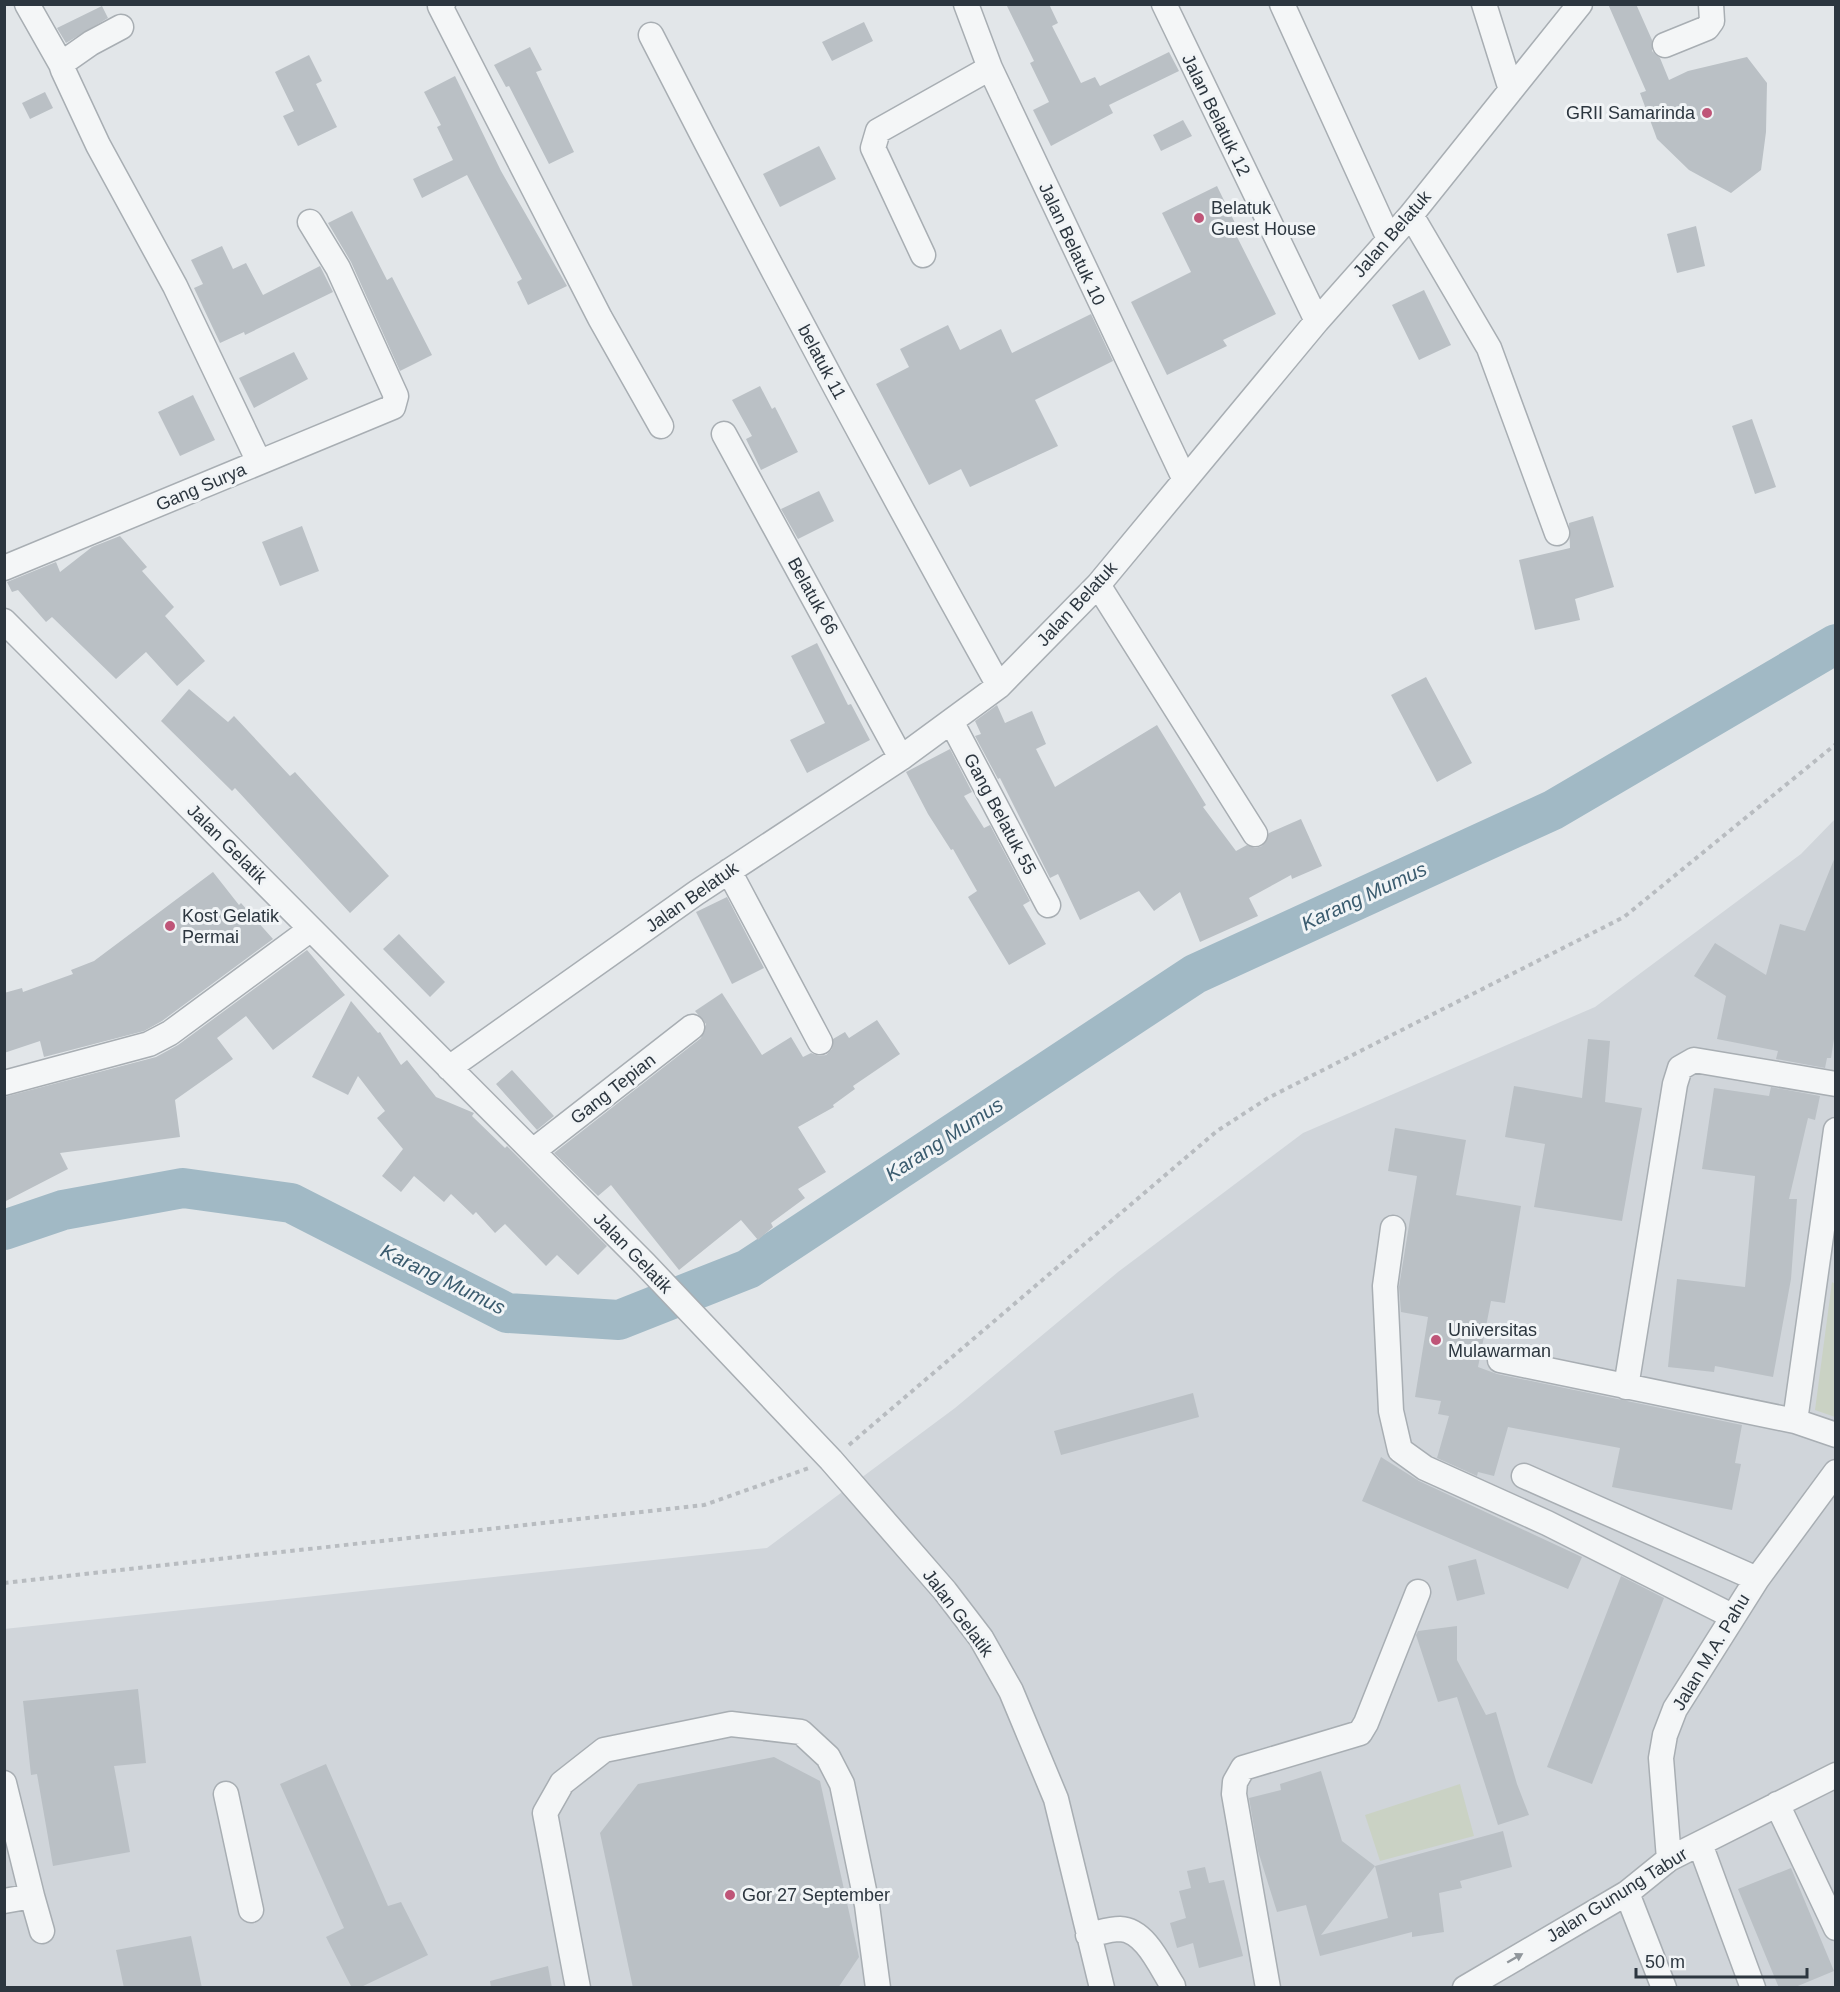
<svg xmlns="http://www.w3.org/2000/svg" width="1840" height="1992" viewBox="0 0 1840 1992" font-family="Arial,sans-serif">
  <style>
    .built { fill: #d0d5da }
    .green { fill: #cad2c4 }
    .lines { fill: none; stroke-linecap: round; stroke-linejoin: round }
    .river { stroke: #a1b9c5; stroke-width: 40 }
    .building { fill: #bac0c5; fill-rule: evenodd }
    .minor-casing { stroke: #a8aeb3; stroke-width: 27 }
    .path { stroke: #b8bcc0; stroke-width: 4; stroke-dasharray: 4.5 4.5; stroke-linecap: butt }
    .minor { stroke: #f4f6f7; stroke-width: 24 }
    .oneway { fill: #90969b }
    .poi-dot { fill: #bf5578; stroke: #f1f4f6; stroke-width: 2 }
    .labels { text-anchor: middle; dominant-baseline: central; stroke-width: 6; stroke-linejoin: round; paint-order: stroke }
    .poi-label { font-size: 18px; fill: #2c363f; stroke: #f1f4f6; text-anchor: start }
    .street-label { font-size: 18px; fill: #2c363f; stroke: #f1f4f6 }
    .water-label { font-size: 20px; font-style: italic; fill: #3a5b6e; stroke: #f1f4f6 }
  </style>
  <rect width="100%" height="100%" fill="#e2e6e9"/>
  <path class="built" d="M 1835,819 L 1835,1987 L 5,1987 L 4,1629 L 767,1548 L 955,1408 L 1118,1272 L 1303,1133 L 1595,1007 L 1801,854 Z"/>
  <path class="green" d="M 1832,1282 L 1836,1285 L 1835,1417 L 1815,1410 Z
    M 1460,1784 L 1474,1836 L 1380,1861 L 1365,1815 Z"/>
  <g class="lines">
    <path class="river" d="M 4,1230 L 63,1210 L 183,1188 L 291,1203 L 507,1313 L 619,1320 L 748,1269 L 1195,974 L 1553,810 L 1836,644"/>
  </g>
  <path class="building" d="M 1006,4 L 1049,4 L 1058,23 L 1052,26 L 1081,83 L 1095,77 L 1100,86 L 1169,52 L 1179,71 L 1109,105 L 1113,113 L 1051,146 L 1033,110 L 1049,102 L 1030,63 L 1034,61 Z
    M 1608,4 L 1636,4 L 1652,40 L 1652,51 L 1660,58 L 1669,80 L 1688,71 L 1747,57 L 1767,83 L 1766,132 L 1761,170 L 1731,193 L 1689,170 L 1657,139 L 1640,93 L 1646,91 Z
    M 102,6 L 108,18 L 66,43 L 57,28 Z
    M 864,22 L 873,41 L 832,61 L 822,42 Z
    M 530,47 L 542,70 L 536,72 L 574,152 L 549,164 L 509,86 L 506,87 L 494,65 Z
    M 309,55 L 322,81 L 316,84 L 337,127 L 298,146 L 283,116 L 294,111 L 275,72 Z
    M 455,76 L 501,171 L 567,286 L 528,305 L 517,282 L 522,279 L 467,175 L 422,198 L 413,179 L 453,160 L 437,127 L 441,125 L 424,92 Z
    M 45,92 L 53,108 L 30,119 L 22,103 Z
    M 1183,120 L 1192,136 L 1161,151 L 1153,135 Z
    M 819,146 L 836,179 L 780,207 L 763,174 Z
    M 1217,186 L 1235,223 L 1231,225 L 1276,314 L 1223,340 L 1227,346 L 1167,375 L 1131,302 L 1191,272 L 1162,213 Z
    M 352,211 L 387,280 L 392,277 L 432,355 L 400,371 L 351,262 L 328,223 Z
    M 1696,226 L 1705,266 L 1677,273 L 1667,234 Z
    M 222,246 L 233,269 L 246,263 L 263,295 L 320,266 L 333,292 L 245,335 L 244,332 L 220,343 L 194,288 L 203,284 L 191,260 Z
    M 1424,290 L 1451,345 L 1419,360 L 1392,305 Z
    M 1091,314 L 1113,361 L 1035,400 L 1058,446 L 970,487 L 961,469 L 929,485 L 876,384 L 909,367 L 900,349 L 948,325 L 960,350 L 1001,329 L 1012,353 Z
    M 294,352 L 308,379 L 254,408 L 239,378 Z
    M 760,386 L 772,409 L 775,407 L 798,452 L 761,470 L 746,439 L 752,436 L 732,400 Z
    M 193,395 L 215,440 L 180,456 L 158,412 Z
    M 1752,419 L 1776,487 L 1755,494 L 1732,426 Z
    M 819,491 L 834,521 L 798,539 L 781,509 Z
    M 1593,516 L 1614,587 L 1575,599 L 1580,620 L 1535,630 L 1519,560 L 1570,548 L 1569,523 Z
    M 302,526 L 319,571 L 280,586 L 262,542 Z
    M 120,536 L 147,567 L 142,571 L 174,607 L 165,616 L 205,661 L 177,686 L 146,652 L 116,679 L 52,617 L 46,622 L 18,590 L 12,592 L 7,582 L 56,562 L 60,572 L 92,547 Z
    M 817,643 L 848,705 L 851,704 L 870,740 L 807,773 L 790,740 L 825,723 L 791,656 Z
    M 1426,677 L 1472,763 L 1437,782 L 1391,695 Z
    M 189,689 L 228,722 L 234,716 L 290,776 L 295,772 L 389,876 L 350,913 L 235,788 L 232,791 L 161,721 Z
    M 997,705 L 1005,723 L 1032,711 L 1046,744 L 1036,749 L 1055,787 L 1157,725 L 1206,805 L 1203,807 L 1236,851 L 1247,845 L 1255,848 L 1262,846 L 1269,833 L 1301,819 L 1322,866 L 1292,879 L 1291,875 L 1249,898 L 1258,916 L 1200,942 L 1180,892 L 1154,911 L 1139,891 L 1080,920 L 1058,874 L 1050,878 L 1000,778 L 998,779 L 975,736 L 981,734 L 975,721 Z
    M 950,749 L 972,792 L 964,796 L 984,828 L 990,825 L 1030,901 L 1023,905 L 1046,944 L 1009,965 L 968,897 L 977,891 L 953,849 L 951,850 L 928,814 L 906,772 Z
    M 1835,857 L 1836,1026 L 1831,1058 L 1827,1058 L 1825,1068 L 1776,1059 L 1778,1051 L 1717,1039 L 1726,996 L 1694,976 L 1715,943 L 1766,975 L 1780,924 L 1805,931 Z
    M 213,872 L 239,905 L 241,903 L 273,939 L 162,1021 L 144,1031 L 44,1057 L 40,1041 L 4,1053 L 4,993 L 22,988 L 23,992 L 73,974 L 71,970 L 94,961 Z
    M 727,897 L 764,968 L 732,984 L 696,912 Z
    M 399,934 L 445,982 L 430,997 L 383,949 Z
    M 307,950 L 345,995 L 273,1050 L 246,1016 L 217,1038 L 233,1059 L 175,1100 L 180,1137 L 60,1153 L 68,1169 L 4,1202 L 4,1097 L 156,1057 L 178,1045 Z
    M 722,993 L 762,1055 L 791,1037 L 803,1057 L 811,1053 L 819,1056 L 826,1055 L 832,1049 L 833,1039 L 845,1032 L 849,1038 L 877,1020 L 900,1054 L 853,1086 L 855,1089 L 833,1105 L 834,1107 L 798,1127 L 826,1172 L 798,1189 L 805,1198 L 771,1223 L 773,1227 L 758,1240 L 741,1220 L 679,1270 L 611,1185 L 598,1196 L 554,1153 L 701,1038 L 706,1024 L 695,1011 Z
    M 351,1001 L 378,1033 L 380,1032 L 401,1065 L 407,1060 L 436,1097 L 474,1113 L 472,1116 L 505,1148 L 507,1146 L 607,1246 L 578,1275 L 557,1255 L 546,1266 L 505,1224 L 495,1233 L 476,1212 L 473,1215 L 451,1194 L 444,1202 L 414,1176 L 401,1192 L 382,1176 L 403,1149 L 377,1118 L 385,1111 L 358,1076 L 348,1095 L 312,1077 Z
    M 1588,1039 L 1610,1041 L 1605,1102 L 1642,1108 L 1622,1221 L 1534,1207 L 1545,1144 L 1505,1137 L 1514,1086 L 1582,1098 Z
    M 512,1070 L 554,1116 L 537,1130 L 496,1084 Z
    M 1771,1087 L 1820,1096 L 1815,1120 L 1808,1118 L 1789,1199 L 1797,1199 L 1791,1279 L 1773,1377 L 1715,1366 L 1714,1372 L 1668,1367 L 1677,1279 L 1745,1287 L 1755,1176 L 1702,1169 L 1714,1088 L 1769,1096 Z
    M 1395,1128 L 1466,1140 L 1456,1195 L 1521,1206 L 1505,1303 L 1491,1301 L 1478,1367 L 1497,1374 L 1742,1425 L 1735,1463 L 1741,1464 L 1732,1510 L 1612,1487 L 1620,1448 L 1508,1427 L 1494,1476 L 1478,1472 L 1477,1476 L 1437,1458 L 1449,1416 L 1438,1414 L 1441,1401 L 1415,1397 L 1428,1317 L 1401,1312 L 1399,1287 L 1417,1176 L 1388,1171 Z
    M 1193,1393 L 1199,1417 L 1061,1455 L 1054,1431 Z
    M 1381,1457 L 1419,1481 L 1582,1557 L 1568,1589 L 1362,1501 Z
    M 1476,1559 L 1485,1594 L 1457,1601 L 1448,1566 Z
    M 1621,1576 L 1664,1598 L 1592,1784 L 1547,1767 Z
    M 1457,1626 L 1457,1660 L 1486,1715 L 1496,1712 L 1517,1784 L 1529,1815 L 1498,1825 L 1457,1697 L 1438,1702 L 1416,1635 L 1418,1631 Z
    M 138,1689 L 146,1763 L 114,1766 L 130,1852 L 53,1866 L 37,1774 L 31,1775 L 23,1701 Z
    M 774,1757 L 820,1781 L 859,1957 L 838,1988 L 633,1988 L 600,1833 L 638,1784 Z
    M 326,1764 L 388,1906 L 401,1902 L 428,1955 L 359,1988 L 352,1988 L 326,1937 L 344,1928 L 280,1784 Z
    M 1321,1771 L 1342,1841 L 1375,1866 L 1503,1831 L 1512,1867 L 1460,1881 L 1462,1888 L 1439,1893 L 1444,1932 L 1412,1937 L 1412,1932 L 1320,1956 L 1306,1905 L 1277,1912 L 1258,1851 L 1249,1798 L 1281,1790 L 1280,1784 ZM 1375,1866 L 1388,1918 L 1321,1935 Z
    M 1205,1867 L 1209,1883 L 1224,1880 L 1243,1956 L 1199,1968 L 1193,1943 L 1177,1948 L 1170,1923 L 1186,1918 L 1179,1891 L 1191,1888 L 1187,1871 Z
    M 1791,1868 L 1834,1971 L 1793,1988 L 1779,1988 L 1738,1889 Z
    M 191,1936 L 202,1988 L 124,1988 L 116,1950 Z
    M 548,1966 L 552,1988 L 491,1988 L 490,1981 Z"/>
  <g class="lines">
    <g class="minor-casing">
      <path id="minor" d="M 27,4 L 61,64
        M 443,4 L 440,6 L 600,318 L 661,426
        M 966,4 L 990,68 L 1185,480
        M 1164,4 L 1317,321
        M 1282,4 L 1389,239
        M 1484,4 L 1511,90
        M 121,27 L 91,43 L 61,64 L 63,70 L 98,145 L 175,286 L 259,462
        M 651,35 C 763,254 879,471 999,686
        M 1665,45 L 1707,28 L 1712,21 L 1711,4
        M 1411,215 L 1489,348 L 1557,533
        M 923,255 L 873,148 L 878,131 L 990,68
        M 724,434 L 901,758
        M 4,568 L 393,407 L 396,396 L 338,268 L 310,222
        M 1098,585 L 1255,834
        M 4,621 L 645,1264 L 831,1460 L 945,1591 L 981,1638 L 1011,1691 L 1056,1799 L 1102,1988
        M 952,723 L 1048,905
        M 729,871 L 820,1042
        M 449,1068 L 696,893 L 901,758 L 999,686 L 1098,585 L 1317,321 L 1411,215 L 1580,4
        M 4,1083 L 149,1044 L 170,1033 L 311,929
        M 533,1151 L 692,1027
        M 1393,1228 L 1385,1286 L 1391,1411 L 1400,1450 L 1425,1468 L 1547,1523 L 1732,1616
        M 1500,1360 L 1795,1421 L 1836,1435
        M 1626,1387 L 1675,1084 L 1680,1068 L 1694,1060 L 1836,1084
        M 1795,1421 L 1836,1130
        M 1524,1476 L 1757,1579
        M 4,1783 L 32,1896
        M 226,1794 L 251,1910
        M 1777,1804 L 1836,1928
        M 1700,1844 L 1753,1988
        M 1669,1859 L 1661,1758 L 1665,1735 L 1675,1709 L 1757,1579 L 1836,1472
        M 1627,1893 L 1664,1988
        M 4,1901 L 32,1896 L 42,1931
        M 1088,1935 C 1098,1933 1110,1929 1120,1929 C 1146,1930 1161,1968 1173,1986
        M 578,1988 L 545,1813 L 562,1783 L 604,1750 L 731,1724 L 801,1732 L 828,1757 L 842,1784 L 867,1905 L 878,1988
        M 1268,1988 L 1234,1794 L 1235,1782 L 1243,1768 L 1360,1733 L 1366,1723 L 1418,1592
        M 1465,1988 L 1627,1893 L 1669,1859 L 1836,1775"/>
    </g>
    <path class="path" d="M 849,1445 L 1217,1131 L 1268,1098 L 1624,917 L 1836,744
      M 4,1583 L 704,1505 L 809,1468"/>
    <use href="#minor" class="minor"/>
  </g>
  <defs><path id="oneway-solid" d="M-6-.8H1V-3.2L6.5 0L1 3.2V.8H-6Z" transform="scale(1.5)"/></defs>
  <use class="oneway" href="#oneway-solid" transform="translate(1515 1958) rotate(-30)"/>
  <g class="poi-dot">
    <circle cx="1707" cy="113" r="6"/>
    <circle cx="1199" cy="218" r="6"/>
    <circle cx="170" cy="926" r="6"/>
    <circle cx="1436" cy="1340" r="6"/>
    <circle cx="730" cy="1895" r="6"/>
  </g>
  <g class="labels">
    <g class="poi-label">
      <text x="1695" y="113" text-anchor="end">GRII Samarinda</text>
      <text x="1211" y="208">Belatuk<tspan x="1211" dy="21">Guest House</tspan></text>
      <text x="182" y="916">Kost Gelatik<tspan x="182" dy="21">Permai</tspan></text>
      <text x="1448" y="1330">Universitas<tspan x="1448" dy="21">Mulawarman</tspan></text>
      <text x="742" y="1895">Gor 27 September</text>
    </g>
    <g class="street-label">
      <text transform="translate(1216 115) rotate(64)">Jalan Belatuk 12</text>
      <text transform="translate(1392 234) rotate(-49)">Jalan Belatuk</text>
      <text transform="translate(1072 244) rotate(65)">Jalan Belatuk 10</text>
      <text transform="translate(822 362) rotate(62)">belatuk 11</text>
      <text transform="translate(201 487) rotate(-23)">Gang Surya</text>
      <text transform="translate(813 596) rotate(61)">Belatuk 66</text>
      <text transform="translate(1077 604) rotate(-47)">Jalan Belatuk</text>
      <text transform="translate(1000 814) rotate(62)">Gang Belatuk 55</text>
      <text transform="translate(227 844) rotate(45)">Jalan Gelatik</text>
      <text transform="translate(692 897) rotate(-35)">Jalan Belatuk</text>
      <text transform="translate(613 1089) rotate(-38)">Gang Tepian</text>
      <text transform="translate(633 1253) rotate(46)">Jalan Gelatik</text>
      <text transform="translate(958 1613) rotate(53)">Jalan Gelatik</text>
      <text transform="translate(1711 1652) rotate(-59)">Jalan M.A. Pahu</text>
      <text transform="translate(1617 1895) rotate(-32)">Jalan Gunung Tabur</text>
    </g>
    <g class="water-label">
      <text transform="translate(1364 896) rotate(-25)">Karang Mumus</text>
      <text transform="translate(944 1139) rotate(-33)">Karang Mumus</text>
      <text transform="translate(443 1279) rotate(26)">Karang Mumus</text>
    </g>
  </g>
  <rect width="1840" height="1992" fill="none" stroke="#2c363f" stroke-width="12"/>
  <path d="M1636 1968v9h171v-9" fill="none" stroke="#2c363f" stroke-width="3"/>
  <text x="1645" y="1968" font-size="18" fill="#2c363f" stroke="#f1f4f6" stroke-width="4.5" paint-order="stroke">50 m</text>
</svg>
